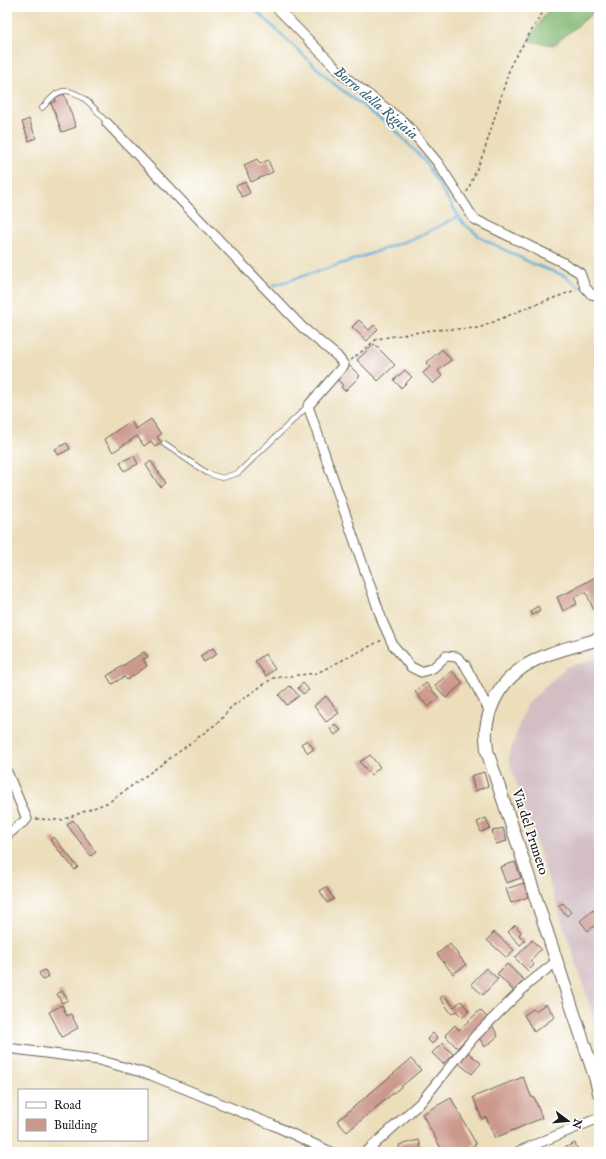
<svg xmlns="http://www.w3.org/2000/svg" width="606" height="1159" viewBox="0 0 606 1159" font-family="'IM FELL English',serif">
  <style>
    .industrial { fill: #d2bec3 }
    .forest { fill: #84b974; stroke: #506a48 }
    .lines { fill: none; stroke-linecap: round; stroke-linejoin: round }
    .stream { stroke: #5cafd8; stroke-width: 2.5 }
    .building { fill: #cb988c }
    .service-casing { stroke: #656054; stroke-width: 6 }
    .minor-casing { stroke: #656054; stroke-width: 11 }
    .tertiary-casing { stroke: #656054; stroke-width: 14 }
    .path { stroke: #656054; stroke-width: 1.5; stroke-dasharray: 3 3; stroke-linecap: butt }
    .service { stroke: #fff; stroke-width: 4.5 }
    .minor { stroke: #fff; stroke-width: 9 }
    .tertiary { stroke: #fff; stroke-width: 12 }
    .labels { text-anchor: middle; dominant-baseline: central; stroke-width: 3.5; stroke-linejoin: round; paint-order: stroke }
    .street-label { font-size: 14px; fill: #1c1c1c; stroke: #fff }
    .water-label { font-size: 15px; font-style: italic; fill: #395e71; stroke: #fff }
  </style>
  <rect width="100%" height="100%" fill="#fff"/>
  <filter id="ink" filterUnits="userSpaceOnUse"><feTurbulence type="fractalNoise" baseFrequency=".025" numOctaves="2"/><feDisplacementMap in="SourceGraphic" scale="8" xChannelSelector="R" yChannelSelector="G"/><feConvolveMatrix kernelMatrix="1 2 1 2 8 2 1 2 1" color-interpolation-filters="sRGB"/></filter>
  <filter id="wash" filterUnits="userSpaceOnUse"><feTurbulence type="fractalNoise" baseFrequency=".012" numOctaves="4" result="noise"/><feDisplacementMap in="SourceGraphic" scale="16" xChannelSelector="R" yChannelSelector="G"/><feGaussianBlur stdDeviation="0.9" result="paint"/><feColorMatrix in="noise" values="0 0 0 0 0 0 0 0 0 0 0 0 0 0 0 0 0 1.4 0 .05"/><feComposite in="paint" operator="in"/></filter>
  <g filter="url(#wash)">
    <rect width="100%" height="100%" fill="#ecdebb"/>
    <path class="industrial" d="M 599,658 L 599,1042 L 586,993 L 508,758 L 526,705 L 566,667 Z"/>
    <path class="forest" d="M 550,7 L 599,7 L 599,8 L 554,45 L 528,41 Z"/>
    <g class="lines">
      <path class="stream" d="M 252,7 L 334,84 L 395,130 L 422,158 L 463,223 L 483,239 L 533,264 L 565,276 L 579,287 L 582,288
        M 272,286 L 353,260 L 420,236 L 459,216"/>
    </g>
    <g id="blocks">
      <path class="building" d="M 64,94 L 76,127 L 62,132 L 51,103 L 56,101 L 55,97 Z
        M 29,119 L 36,138 L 29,141 L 22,122 Z
        M 257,159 L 260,164 L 268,160 L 273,172 L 251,182 L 244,165 Z
        M 245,182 L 250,193 L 242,197 L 236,186 Z
        M 359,320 L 369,330 L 374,325 L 378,329 L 367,341 L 352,327 Z
        M 374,344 L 395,365 L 378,381 L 357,360 Z
        M 442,349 L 451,360 L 438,371 L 442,376 L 433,384 L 423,373 L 430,367 L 426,363 Z
        M 349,365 L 360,376 L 345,391 L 341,387 L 343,385 L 336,378 Z
        M 405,370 L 412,377 L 401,388 L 394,380 Z
        M 151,419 L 161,434 L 157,437 L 162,443 L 155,447 L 151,441 L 144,446 L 137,436 L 113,452 L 104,439 L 131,421 L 136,429 Z
        M 67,443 L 70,449 L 58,455 L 55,449 Z
        M 134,456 L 138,464 L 124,471 L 120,462 Z
        M 151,461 L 165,483 L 160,487 L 146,465 Z
        M 597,576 L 599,580 L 599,608 L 594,611 L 586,592 L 574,597 L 577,604 L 563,611 L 557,597 L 569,592 Z
        M 538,606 L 540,610 L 532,615 L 530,611 Z
        M 213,648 L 217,654 L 204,662 L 200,656 Z
        M 144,652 L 148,657 L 143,659 L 147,666 L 127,680 L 124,677 L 112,684 L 107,676 Z
        M 265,654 L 275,669 L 266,676 L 255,661 Z
        M 452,671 L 463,683 L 446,698 L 435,685 Z
        M 303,683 L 309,690 L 303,694 L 298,688 Z
        M 426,683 L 439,698 L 428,707 L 415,692 Z
        M 290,686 L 299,696 L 287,705 L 279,695 Z
        M 326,696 L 339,713 L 326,722 L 314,706 Z
        M 335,724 L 341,730 L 335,735 L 330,729 Z
        M 307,740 L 314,749 L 308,753 L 301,744 Z
        M 370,755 L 380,767 L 371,775 L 360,762 Z
        M 484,772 L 488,786 L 475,791 L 471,776 Z
        M 486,818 L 490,828 L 481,832 L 477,822 Z
        M 73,820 L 96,852 L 91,856 L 67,825 Z
        M 503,828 L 507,841 L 496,844 L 492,831 Z
        M 54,837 L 78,867 L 75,870 L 50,840 Z
        M 515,862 L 521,878 L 506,883 L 500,867 Z
        M 524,883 L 528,897 L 511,903 L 506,889 Z
        M 326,887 L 334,899 L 327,903 L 320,891 Z
        M 563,903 L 571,912 L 567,916 L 558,906 Z
        M 593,910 L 599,918 L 599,922 L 588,931 L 580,921 Z
        M 515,925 L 521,932 L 519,935 L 525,941 L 520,945 L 508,932 Z
        M 494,932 L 514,950 L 507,958 L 487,940 Z
        M 532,940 L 541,949 L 530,961 L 534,965 L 528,971 L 515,958 Z
        M 450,944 L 466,965 L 453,974 L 437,954 Z
        M 507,964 L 524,980 L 514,991 L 497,974 Z
        M 486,968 L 498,979 L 483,995 L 471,984 Z
        M 45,970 L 49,977 L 43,980 L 39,973 Z
        M 62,991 L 68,1000 L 62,1003 L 57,994 Z
        M 444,995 L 454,1007 L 461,1001 L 469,1011 L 462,1017 L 456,1011 L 452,1014 L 440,998 Z
        M 546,1004 L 555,1017 L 534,1032 L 524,1015 L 533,1009 L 535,1011 Z
        M 62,1005 L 67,1016 L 71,1014 L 78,1028 L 62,1037 L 49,1012 Z
        M 480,1010 L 488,1018 L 457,1048 L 445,1035 L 455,1025 L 459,1030 Z
        M 491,1023 L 498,1036 L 485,1047 L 478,1036 Z
        M 433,1033 L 438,1038 L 432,1044 L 427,1039 Z
        M 442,1043 L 453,1054 L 443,1064 L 432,1053 Z
        M 466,1051 L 481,1063 L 472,1074 L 457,1062 Z
        M 411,1059 L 421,1070 L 347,1132 L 337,1121 Z
        M 523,1077 L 532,1098 L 534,1097 L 542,1118 L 495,1138 L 486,1117 L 482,1119 L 473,1097 Z
        M 451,1098 L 476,1144 L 462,1152 L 443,1152 L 422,1114 Z
        M 419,1140 L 422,1152 L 400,1152 L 399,1145 Z
        M 575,1143 L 579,1152 L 556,1152 Z"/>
    </g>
  </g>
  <g filter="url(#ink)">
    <use href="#blocks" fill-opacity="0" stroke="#656054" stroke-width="1"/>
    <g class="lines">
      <g class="service-casing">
        <path id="service" d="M 42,108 C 47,103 52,96 58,93 C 76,83 98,112 107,123
          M 164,444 L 207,473 L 222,478 L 238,473 L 308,406"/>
      </g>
      <g class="minor-casing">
        <path id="minor" d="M 276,7 L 344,76 L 404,122 L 438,163 L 474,219 L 562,262 L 580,273 L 585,287 L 591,294 L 599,296
          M 107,123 L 303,328 L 337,356 L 344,365 L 308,406 L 383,623 L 393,645 L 411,667 L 421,672 L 433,668 L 446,656 L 457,657 L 465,665 L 490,712
          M 7,772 L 27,819 L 7,835
          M 7,1048 L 99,1060 L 151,1075 L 273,1125 L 331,1152
          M 366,1152 L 421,1102 L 475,1036 L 528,984 L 557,961
          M 517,1152 L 599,1118"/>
      </g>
      <g class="tertiary-casing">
        <path id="tertiary" d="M 599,639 C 583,644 565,648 549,654 C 514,667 491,691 486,729 C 485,736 487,744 487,751 L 596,1080 L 599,1093"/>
      </g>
      <path class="path" d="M 467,192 L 484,152 L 511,64 L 546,7
        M 351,360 L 377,339 L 431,330 L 479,328 L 531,306 L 576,290
        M 36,819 L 62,820 L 109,802 L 176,754 L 220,721 L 231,707 L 273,678 L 317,673 L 382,640"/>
      <use href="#service" class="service"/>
      <use href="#minor" class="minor"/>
      <use href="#tertiary" class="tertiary"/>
    </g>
  </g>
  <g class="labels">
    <g class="street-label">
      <text transform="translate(530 832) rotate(72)">Via del Pruneto</text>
    </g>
    <g class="water-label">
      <text transform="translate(376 103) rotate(40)">Borro della Rigiaia</text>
    </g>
  </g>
  <rect width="606" height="1159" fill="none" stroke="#fff" stroke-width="24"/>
  <rect x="18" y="1089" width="130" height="52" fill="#ffffff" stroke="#a4a4a4"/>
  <rect x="26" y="1102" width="20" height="6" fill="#ffffff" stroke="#a4a4a4"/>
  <text x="54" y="1109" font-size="12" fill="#1c1c1c">Road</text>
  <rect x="26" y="1119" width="20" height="12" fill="#cb988c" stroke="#a4a4a4"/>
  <text x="54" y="1129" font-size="12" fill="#1c1c1c">Building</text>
  <g transform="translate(568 1121) rotate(106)" stroke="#ffffff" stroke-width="3" paint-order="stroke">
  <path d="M0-3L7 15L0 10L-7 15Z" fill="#1c1c1c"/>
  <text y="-6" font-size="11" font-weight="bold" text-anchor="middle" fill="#1c1c1c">N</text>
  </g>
</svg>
